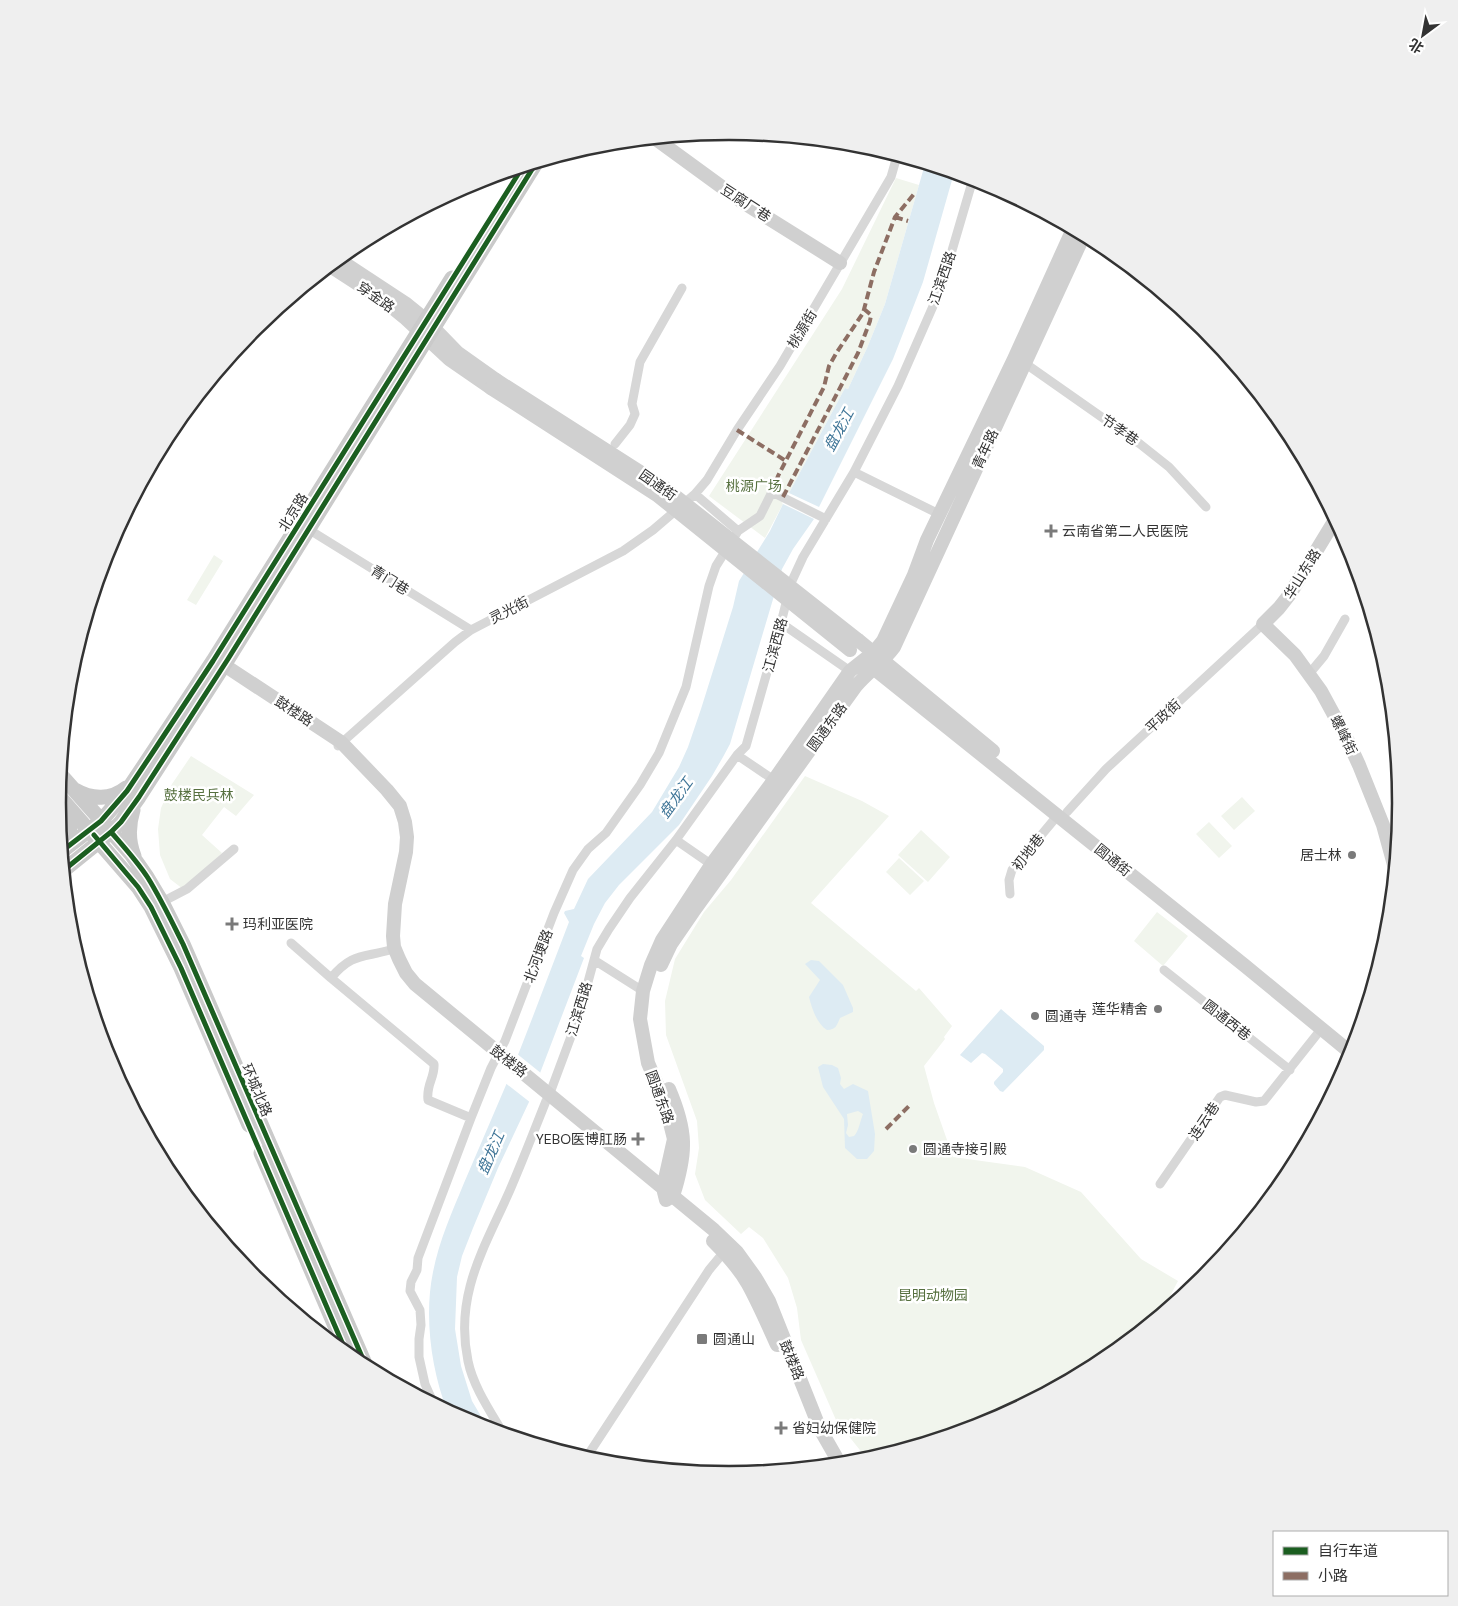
<svg xmlns="http://www.w3.org/2000/svg" width="1458" height="1606" viewBox="0 0 1458 1606" font-family="'DM Sans','Noto Sans SC',sans-serif">
  <style>
    .green { fill: #f1f5ed }
    .water { fill: #ddebf3; fill-rule: evenodd }
    .pier { fill: #fff }
    .lines { fill: none; stroke-linecap: round; stroke-linejoin: round }
    .street { stroke: #d7d7d7; stroke-width: 9 }
    .secondary { stroke: #d0d0d0; stroke-width: 14 }
    .primary { stroke: #cacaca; stroke-width: 15 }
    .secondary-bridge { stroke: #d0d0d0; stroke-width: 14 }
    .quiet { stroke: #8d6e63; stroke-width: 4; stroke-dasharray: 8 4; stroke-linecap: butt }
    .cycleway-casing { stroke: #fff; stroke-width: 8 }
    .cycleway { stroke: #1b5e20; stroke-width: 5 }
    .poi-dot { fill: #7a7a7a; stroke: #fff; stroke-width: 2 }
    .labels { text-anchor: middle; dominant-baseline: central; stroke-width: 5; stroke-linejoin: round; paint-order: stroke }
    .street-label { font-size: 14px; fill: #333; stroke: #fff }
    .park-label { font-size: 14px; fill: #56703f; stroke: #fff }
    .poi-label { font-size: 14px; fill: #333; stroke: #fff; text-anchor: start }
    .water-label { font-size: 15px; font-style: italic; fill: #3f7597; stroke: #fff }
    .rim { fill: none; stroke: #333; stroke-width: 2.5 }
  </style>
  <rect width="100%" height="100%" fill="#fff"/>
  <path class="green" d="M 896,178 L 919,185 L 885,304 L 867,348 L 848,389 L 845,388 L 789,493 L 787,492 L 782,503 L 783,504 L 765,538 L 709,496 L 842,289 Z
    M 214,555 L 223,561 L 196,605 L 187,600 Z
    M 191,756 L 254,795 L 236,816 L 224,807 L 202,835 L 222,853 L 183,889 L 170,879 L 160,855 L 158,829 L 161,808 L 172,784 Z
    M 805,776 L 862,801 L 889,816 L 811,903 L 916,991 L 919,988 L 952,1026 L 944,1037 L 945,1039 L 924,1066 L 934,1103 L 953,1157 L 1025,1167 L 1081,1192 L 1141,1259 L 1178,1281 L 1169,1298 L 1173,1303 L 1102,1361 L 986,1423 L 867,1459 L 836,1420 L 801,1340 L 797,1308 L 788,1278 L 763,1238 L 749,1227 L 741,1234 L 705,1200 L 695,1174 L 699,1148 L 697,1121 L 666,1035 L 665,1001 L 675,959 L 704,912 L 731,880 Z
    M 1242,797 L 1255,811 L 1234,830 L 1221,816 Z
    M 1209,822 L 1232,846 L 1219,858 L 1196,834 Z
    M 921,830 L 950,857 L 928,882 L 898,855 Z
    M 899,858 L 924,881 L 910,895 L 886,872 Z
    M 1157,912 L 1188,936 L 1163,966 L 1134,941 Z"/>
  <path class="water" d="M 925,164 L 954,173 L 923,282 L 893,359 L 819,507 L 789,493 L 845,388 L 848,389 L 867,348 L 885,304 Z
    M 783,504 L 814,519 L 793,549 L 782,569 L 730,744 L 723,757 L 712,776 L 679,825 L 619,885 L 605,903 L 594,924 L 581,956 L 584,958 L 529,1102 L 498,1168 L 473,1228 L 462,1256 L 457,1277 L 455,1329 L 461,1366 L 472,1401 L 488,1428 L 472,1423 L 447,1410 C 431,1370 424,1315 433,1272 C 439,1241 452,1212 464,1183 C 478,1150 492,1118 506,1085 C 528,1031 548,976 569,922 L 564,913 L 565,911 L 574,909 L 588,879 L 652,812 L 679,767 L 688,747 L 701,709 L 733,607 L 739,581 L 770,531 Z
    M 811,960 L 819,961 L 843,985 L 853,1008 L 853,1012 L 840,1018 C 837,1025 836,1030 827,1030 C 817,1024 812,1009 809,997 L 820,980 L 805,964 Z
    M 1001,1009 L 1044,1046 L 1044,1050 L 1003,1092 L 1000,1091 L 994,1084 L 994,1082 L 1003,1072 L 1003,1069 L 985,1054 L 982,1053 L 971,1063 L 960,1055 Z
    M 823,1064 L 832,1065 L 838,1068 L 841,1078 L 840,1084 L 844,1089 L 853,1084 L 868,1091 L 875,1134 L 874,1151 L 867,1159 L 857,1159 L 845,1148 L 844,1119 L 823,1087 L 818,1067 ZM 858,1111 L 863,1114 C 860,1121 859,1131 854,1136 L 849,1137 L 846,1133 L 848,1125 L 847,1114 Z"/>
  <path class="pier" d="M 516,1053 L 542,1074 L 531,1103 L 504,1082 Z"/>
  <g class="lines">
    <path class="street" d="M 1026,364 L 1140,444 L 1169,467 L 1206,507
      M 615,444 L 630,425 L 635,414 L 632,404 L 640,362 L 682,288
      M 854,472 L 941,515
      M 695,494 L 738,531 L 760,516 L 772,492 L 826,519
      M 308,529 L 471,630
      M 781,623 L 850,671
      M 1309,674 L 1324,656 L 1345,619
      M 338,746 L 455,642 L 471,630 L 623,551 L 653,530 L 695,494 L 707,480 L 737,430 L 780,366 L 891,177 L 897,156
      M 737,755 L 774,780
      M 1067,812 L 1106,769 L 1263,624
      M 676,840 L 715,867
      M 1010,894 L 1009,880 L 1012,870 L 1058,815
      M 162,902 L 187,889 L 234,849
      M 291,943 L 331,978
      M 390,950 C 362,958 352,953 331,978 L 434,1064 C 435,1078 426,1084 428,1100 L 471,1118
      M 594,960 L 643,991
      M 1164,970 L 1290,1070
      M 550,1093 L 579,1015 L 597,949 L 609,929 L 630,898 L 676,840 L 737,755 L 746,746 L 781,623 L 791,583 L 803,557 L 854,472 L 898,386 L 941,288 L 973,179
      M 1160,1184 L 1220,1097 L 1225,1095 L 1256,1102 L 1264,1101 L 1322,1028
      M 433,1402 L 425,1384 L 419,1357 L 419,1339 L 421,1325 L 420,1310 L 410,1291 L 411,1282 L 417,1270 L 418,1258 L 471,1118 L 491,1068 L 505,1041 L 554,913 L 573,870 L 588,849 L 606,833 L 640,785 L 659,753 L 686,687 L 709,586 L 716,566 L 738,531
      M 503,1433 C 490,1411 473,1386 468,1361 C 454,1294 485,1247 510,1190 C 523,1160 534,1131 546,1101
      M 586,1458 L 709,1270 L 724,1252"/>
    <path class="secondary" d="M 656,139 L 741,201 L 840,263
      M 338,259 L 405,303 L 426,320 L 458,353 L 496,380
      M 330,266 L 387,303 L 404,317 L 449,359 L 491,388
      M 1335,520 L 1290,594 L 1279,608 L 1263,624 L 1295,655 L 1321,691 L 1347,739 L 1359,765 L 1383,825 L 1394,865
      M 858,640 L 993,751
      M 867,663 L 1244,965 L 1351,1053
      M 224,665 L 341,742 L 387,790 L 400,806 L 405,822 L 407,837 L 406,852 L 395,904 L 393,936 L 394,947 L 399,959 L 406,973 L 415,984 L 714,1230 L 737,1252 L 755,1277 L 769,1301 L 820,1429 L 840,1464
      M 661,965 L 671,944 L 693,912 L 856,686 C 868,672 883,662 894,647 L 1084,235
      M 666,1200 L 663,1188 L 674,1139 L 665,1103 L 648,1063 L 640,1019 L 643,991 L 651,965 L 662,940 L 711,865 L 774,780 L 850,671 L 874,652 L 883,641 L 914,575 L 927,540 L 1014,359 L 1073,229
      M 666,1200 L 673,1196 C 687,1152 687,1131 669,1089
      M 713,1241 C 726,1254 739,1268 748,1284 C 759,1304 768,1325 777,1345"/>
    <path class="primary" d="M 60,774 L 131,854 L 147,877 L 162,902 L 183,944 L 366,1366
      M 75,790 C 92,800 111,800 126,788
      M 58,795 L 138,887 L 151,907 L 181,968 L 249,1125
      M 133,810 C 128,826 128,841 134,856
      M 62,850 C 71,836 72,821 66,806
      M 62,851 L 101,821 L 127,791 L 153,752 L 213,661 L 452,278
      M 64,870 L 111,832 L 121,822 L 139,797 L 228,659 L 536,163
      M 261,1153 L 347,1354"/>
    <path class="secondary-bridge" d="M 496,380 L 665,488 L 858,640
      M 491,388 L 657,495 L 850,650"/>
    <path class="quiet" d="M 895,217 L 908,221
      M 737,430 L 786,461
      M 772,492 L 778,476 L 824,387 L 829,366 L 837,352 L 863,313 L 874,272 L 895,217 L 914,194
      M 783,497 L 842,384 L 858,353 L 870,321 L 871,315 L 864,309
      M 886,1129 L 909,1106"/>
    <g class="cycleway-casing">
      <path id="cycleway" d="M 111,832 C 124,847 137,861 148,878 C 161,899 172,922 183,944 L 366,1366
        M 94,835 L 138,887 L 151,907 L 181,968 L 347,1354
        M 62,851 L 101,821 L 127,791 L 153,752 L 213,661 L 522,168
        M 64,870 L 111,832 L 121,822 L 139,797 L 228,659 L 536,163"/>
    </g>
    <use href="#cycleway" class="cycleway"/>
  </g>
  <g class="poi-dot">
    <path d="M1048.5 523.5h5v5h5v5h-5v5h-5v-5h-5v-5h5z"/>
    <circle cx="1352" cy="855" r="5"/>
    <path d="M229.5 916.5h5v5h5v5h-5v5h-5v-5h-5v-5h5z"/>
    <circle cx="1158" cy="1009" r="5"/>
    <circle cx="1035" cy="1016" r="5"/>
    <path d="M635.5 1131.5h5v5h5v5h-5v5h-5v-5h-5v-5h5z"/>
    <circle cx="913" cy="1149" r="5"/>
    <rect x="696" y="1333" width="12" height="12" rx="2.5"/>
    <path d="M778.5 1420.5h5v5h5v5h-5v5h-5v-5h-5v-5h5z"/>
  </g>
  <g class="labels">
    <g class="street-label">
      <text transform="translate(746 203) rotate(33)">豆腐厂巷</text>
      <text transform="translate(942 278) rotate(-71)">江滨西路</text>
      <text transform="translate(376 297) rotate(35)">穿金路</text>
      <text transform="translate(802 329) rotate(-59)">桃源街</text>
      <text transform="translate(1120 430) rotate(35)">节孝巷</text>
      <text transform="translate(985 449) rotate(-65)">青年路</text>
      <text transform="translate(658 485) rotate(35)">园通街</text>
      <text transform="translate(293 512) rotate(-58)">北京路</text>
      <text transform="translate(1302 574) rotate(-58)">华山东路</text>
      <text transform="translate(390 580) rotate(32)">青门巷</text>
      <text transform="translate(509 610) rotate(-27)">灵光街</text>
      <text transform="translate(775 645) rotate(-75)">江滨西路</text>
      <text transform="translate(294 711) rotate(33)">鼓楼路</text>
      <text transform="translate(1163 716) rotate(-43)">平政街</text>
      <text transform="translate(827 727) rotate(-54)">圆通东路</text>
      <text transform="translate(1344 735) rotate(64)">螺峰街</text>
      <text transform="translate(1028 852) rotate(-52)">初地巷</text>
      <text transform="translate(1113 860) rotate(39)">圆通街</text>
      <text transform="translate(538 956) rotate(-69)">北河埂路</text>
      <text transform="translate(579 1009) rotate(-73)">江滨西路</text>
      <text transform="translate(1227 1020) rotate(38)">圆通西巷</text>
      <text transform="translate(509 1061) rotate(38)">鼓楼路</text>
      <text transform="translate(257 1090) rotate(67)">环城北路</text>
      <text transform="translate(660 1097) rotate(70)">圆通东路</text>
      <text transform="translate(1204 1121) rotate(-56)">连云巷</text>
      <text transform="translate(792 1360) rotate(68)">鼓楼路</text>
    </g>
    <g class="park-label">
      <text x="754" y="486">桃源广场</text>
      <text x="199" y="795">鼓楼民兵林</text>
      <text x="933" y="1295">昆明动物园</text>
    </g>
    <g class="poi-label">
      <text x="1062" y="531">云南省第二人民医院</text>
      <text x="1342" y="855" text-anchor="end">居士林</text>
      <text x="243" y="924">玛利亚医院</text>
      <text x="1148" y="1009" text-anchor="end">莲华精舍</text>
      <text x="1045" y="1016">圆通寺</text>
      <text x="627" y="1139" text-anchor="end">YEBO医博肛肠</text>
      <text x="923" y="1149">圆通寺接引殿</text>
      <text x="713" y="1339">圆通山</text>
      <text x="792" y="1428">省妇幼保健院</text>
    </g>
    <g class="water-label">
      <text transform="translate(839 430) rotate(-62)">盘龙江</text>
      <text transform="translate(676 798) rotate(-54)">盘龙江</text>
      <text transform="translate(491 1153) rotate(-66)">盘龙江</text>
    </g>
  </g>
  <path d="M0 0H1458V1606H0ZM66 803a663 663 0 1 1 1326 0a663 663 0 1 1-1326 0Z" fill="#efefef" fill-rule="evenodd"/>
  <path class="rim" d="M66 803a663 663 0 1 1 1326 0a663 663 0 1 1-1326 0Z"/>
  <rect x="1273" y="1531" width="175" height="65" fill="#ffffff" stroke="#adadad"/>
  <rect x="1283" y="1547" width="25" height="8" fill="#1b5e20" stroke="#adadad"/>
  <text x="1318" y="1556" font-size="15" fill="#333333">自行车道</text>
  <rect x="1283" y="1572" width="25" height="8" fill="#8d6e63" stroke="#adadad"/>
  <text x="1318" y="1581" font-size="15" fill="#333333">小路</text>
  <g transform="translate(1423 35) rotate(212)" stroke="#ffffff" stroke-width="4" paint-order="stroke">
  <path d="M0-4L9 19L0 12L-9 19Z" fill="#333333"/>
  <text y="-8" font-size="14" font-weight="bold" text-anchor="middle" fill="#333333">北</text>
  </g>
</svg>
